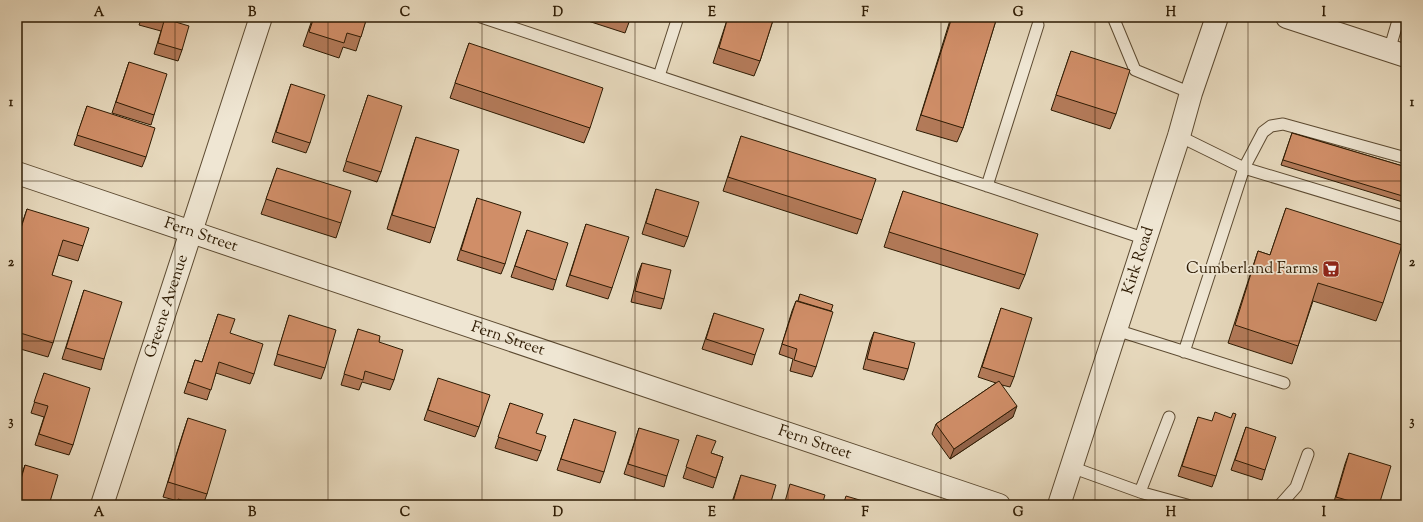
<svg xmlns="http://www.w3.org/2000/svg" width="1423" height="522" viewBox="0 0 1423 522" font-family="'Sorts Mill Goudy',serif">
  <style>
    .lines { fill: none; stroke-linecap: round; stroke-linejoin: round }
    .service-casing { stroke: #5c4a31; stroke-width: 13 }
    .minor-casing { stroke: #5c4a31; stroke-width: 24 }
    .tertiary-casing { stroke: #5c4a31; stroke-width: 24 }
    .service { stroke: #efe6d3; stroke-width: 11 }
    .minor { stroke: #efe6d3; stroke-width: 22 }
    .tertiary { stroke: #efe6d3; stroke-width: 22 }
    .wall { fill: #b37a59; stroke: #2e1b03 }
    .shaded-wall { fill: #926349; stroke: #2e1b03 }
    .building { fill: #d08e68; stroke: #2e1b03 }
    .grid { fill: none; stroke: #2e1b03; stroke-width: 1; stroke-opacity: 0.55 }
    .labels { text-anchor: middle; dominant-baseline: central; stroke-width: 3.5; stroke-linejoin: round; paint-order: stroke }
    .street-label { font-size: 16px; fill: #2e1b03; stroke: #efe6d3 }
    .poi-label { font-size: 16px; fill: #2e1b03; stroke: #efe6d3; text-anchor: end }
    .neatline { fill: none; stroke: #2e1b03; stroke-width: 1.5 }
    .grid-label { font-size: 13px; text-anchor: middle; font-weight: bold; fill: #2e1b03 }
  </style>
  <rect width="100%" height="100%" fill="#e6d8bc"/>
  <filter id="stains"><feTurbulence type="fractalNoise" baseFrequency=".005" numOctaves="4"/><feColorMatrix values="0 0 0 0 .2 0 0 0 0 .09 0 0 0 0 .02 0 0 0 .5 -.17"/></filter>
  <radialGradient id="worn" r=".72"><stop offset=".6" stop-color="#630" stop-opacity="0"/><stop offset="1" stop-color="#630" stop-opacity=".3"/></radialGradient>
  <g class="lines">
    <g class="service-casing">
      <path id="service" d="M 481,17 L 1146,239
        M 1113,17 L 1135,70 L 1191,93
        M 1389,51 L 1399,17
        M 659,76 L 678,17
        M 1179,136 L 1244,168 L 1184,352
        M 1406,158 L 1283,124 L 1271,126 L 1263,132 L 1244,168 L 1406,217
        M 987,186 L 1038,25
        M 1116,330 L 1284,383
        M 1071,467 L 1143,493 L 1187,505
        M 1140,492 L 1169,417
        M 1280,505 L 1296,487 L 1308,454"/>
    </g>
    <g class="minor-casing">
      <g id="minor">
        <path id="s1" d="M 17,173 L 999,505"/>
        <path id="s2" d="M 102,505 L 261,17"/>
      </g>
    </g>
    <g class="tertiary-casing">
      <g id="tertiary">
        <path d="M 1287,17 L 1406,56"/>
        <path id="s3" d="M 1059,505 L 1179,136 L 1191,93 L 1217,17"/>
      </g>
    </g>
    <use href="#service" class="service"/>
    <use href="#minor" class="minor"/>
    <use href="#tertiary" class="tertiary"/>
  </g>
  <path class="wall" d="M 142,17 L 170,17 L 169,20 L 182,50 L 178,61 L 154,54 L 161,31 L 139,25 Z
    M 173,17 L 182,17 L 181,19 Z
    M 313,17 L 367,17 L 356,51 L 343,47 L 339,58 L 303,46 Z
    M 586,17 L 631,17 L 625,33 L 585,20 Z
    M 728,17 L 774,17 L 760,61 L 754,76 L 713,63 Z
    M 951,17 L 997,17 L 963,128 L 957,142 L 916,130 Z
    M 469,43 L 590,128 L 584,143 L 450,98 Z
    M 1071,51 L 1116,114 L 1110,129 L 1051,110 Z
    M 129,62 L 154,115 L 151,125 L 112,113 Z
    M 291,84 L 310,143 L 306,153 L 272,142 Z
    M 368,95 L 381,172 L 377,182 L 343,171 Z
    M 87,106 L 146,157 L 142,167 L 74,145 Z
    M 1292,133 L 1406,167 L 1406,203 L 1281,165 Z
    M 741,136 L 862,220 L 857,234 L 723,191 Z
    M 416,137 L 435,228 L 430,243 L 387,229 L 411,152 Z
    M 277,168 L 341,223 L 336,238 L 261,214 Z
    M 656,189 L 688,237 L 684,247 L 642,234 Z
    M 903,191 L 1025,275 L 1019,289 L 884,247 Z
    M 477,198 L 505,264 L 501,274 L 457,260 Z
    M 1286,208 L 1383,303 L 1376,321 L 1313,301 L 1292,364 L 1228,343 L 1252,269 L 1258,251 L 1270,255 Z
    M 27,209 L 83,246 L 78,261 L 58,255 L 52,275 L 53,343 L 48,357 L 17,348 L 17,238 Z
    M 586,224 L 612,288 L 608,299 L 566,286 Z
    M 527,230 L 556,280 L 553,290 L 511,277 Z
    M 642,263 L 664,299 L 661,309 L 631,302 L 638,273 Z
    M 84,290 L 104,359 L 101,370 L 62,359 Z
    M 800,294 L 816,367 L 812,377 L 790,371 L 793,359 L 779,354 L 792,311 L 796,301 L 798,301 Z
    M 1001,308 L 1014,377 L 1010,387 L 1002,385 L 1013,417 L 950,459 L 932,434 L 936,424 L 996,383 L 978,377 Z
    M 714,313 L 755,355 L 752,365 L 702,349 Z
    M 218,314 L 254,374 L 250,384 L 216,373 L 207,400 L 184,393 L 195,360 L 202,362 Z
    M 289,315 L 325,368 L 321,379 L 274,365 Z
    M 358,329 L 379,342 L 394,380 L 390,390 L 362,382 L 359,390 L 341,385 Z
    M 874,332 L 908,369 L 904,380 L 863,369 L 870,342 Z
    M 44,373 L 73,445 L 69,455 L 35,445 L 44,417 L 31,413 Z
    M 435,388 L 479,427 L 475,437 L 424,420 Z
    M 510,403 L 541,451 L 537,461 L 495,448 Z
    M 1198,417 L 1216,476 L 1212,487 L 1178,476 Z
    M 188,418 L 207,494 L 203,505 L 176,505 L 178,501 L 163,497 L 183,433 Z
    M 574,419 L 604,472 L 600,483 L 557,470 Z
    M 1246,427 L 1265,470 L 1262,480 L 1231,470 Z
    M 639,428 L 667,476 L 664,487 L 624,474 Z
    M 697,435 L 711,453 L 723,457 L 713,488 L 683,478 Z
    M 1349,453 L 1379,505 L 1333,505 L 1345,464 Z
    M 25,465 L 17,505 L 17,478 L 20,479 Z
    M 741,475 L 770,505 L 731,505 Z"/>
  <path class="shaded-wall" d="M 1017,406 L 1013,417 L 950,459 L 954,449 Z"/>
  <path class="building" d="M 151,17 L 170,17 L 169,20 L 189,26 L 182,50 L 158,43 L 164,21 Z
    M 314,17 L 367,17 L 361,37 L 347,33 L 344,43 L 309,32 Z
    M 728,17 L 774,17 L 760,61 L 719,48 Z
    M 952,17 L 997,17 L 963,128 L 921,115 Z
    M 469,43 L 603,88 L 590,128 L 455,83 Z
    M 1071,51 L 1130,70 L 1116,114 L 1056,95 Z
    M 129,62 L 167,74 L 154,115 L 116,102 Z
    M 291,84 L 325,95 L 310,143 L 276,132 Z
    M 368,95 L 402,106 L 381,172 L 346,161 Z
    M 87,106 L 155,128 L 146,157 L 77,135 Z
    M 1292,133 L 1406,167 L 1406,197 L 1283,160 Z
    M 741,136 L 876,179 L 862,220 L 728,177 Z
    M 416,137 L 459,150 L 435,228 L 392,215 Z
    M 277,168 L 351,191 L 341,223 L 266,199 Z
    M 656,189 L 699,202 L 688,237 L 646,223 Z
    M 903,191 L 1038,234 L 1025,275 L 889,232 Z
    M 477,198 L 521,212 L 505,264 L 461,250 Z
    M 1286,208 L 1402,245 L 1383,303 L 1318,283 L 1298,346 L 1235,325 L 1258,251 L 1270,255 Z
    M 27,209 L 89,228 L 83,246 L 63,240 L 52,275 L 72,281 L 53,343 L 17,332 L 17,241 Z
    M 586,224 L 629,237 L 612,288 L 570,275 Z
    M 527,230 L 568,243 L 556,280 L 515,266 Z
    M 642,263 L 671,270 L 664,299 L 635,291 Z
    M 84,290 L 122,302 L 104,359 L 66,348 Z
    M 800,294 L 833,305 L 831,311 L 798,301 Z
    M 796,301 L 833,312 L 816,367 L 794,360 L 797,349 L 782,344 Z
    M 1001,308 L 1032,318 L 1014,377 L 982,367 Z
    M 714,313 L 764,329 L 755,355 L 706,339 Z
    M 218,314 L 235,319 L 230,333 L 263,344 L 254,374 L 219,362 L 211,390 L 188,382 L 195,360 L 202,362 Z
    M 289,315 L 336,330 L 325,368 L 277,354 Z
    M 358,329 L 380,336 L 379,342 L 403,350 L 394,380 L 365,371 L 363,380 L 344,374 Z
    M 874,332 L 915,343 L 908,369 L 867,359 Z
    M 44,373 L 90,388 L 73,445 L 39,434 L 48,406 L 34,402 Z
    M 438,378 L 490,395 L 479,427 L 428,410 Z
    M 999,381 L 1017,406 L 954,449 L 936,424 Z
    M 510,403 L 543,414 L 536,433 L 546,436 L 541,451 L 498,437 Z
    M 1215,412 L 1231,418 L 1233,413 L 1236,414 L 1216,476 L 1182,466 L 1198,417 L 1212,421 Z
    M 188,418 L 226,430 L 207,494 L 168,482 Z
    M 574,419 L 616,432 L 604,472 L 561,459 Z
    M 1246,427 L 1276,437 L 1265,470 L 1235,460 Z
    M 639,428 L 679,440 L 667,476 L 628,464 Z
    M 697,435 L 716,441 L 711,453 L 723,457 L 716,478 L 686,467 Z
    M 1349,453 L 1391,466 L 1379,505 L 1364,505 L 1336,497 Z
    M 25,465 L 58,475 L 49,505 L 17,505 L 17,502 L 20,493 L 17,493 L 17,478 L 21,479 Z
    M 741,475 L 776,485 L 770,505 L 732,505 Z
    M 790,484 L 825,495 L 822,505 L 784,505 Z
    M 846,496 L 863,501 L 862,505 L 843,505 Z
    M 178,499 L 198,505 L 177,505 Z"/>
  <path class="grid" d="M 175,17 L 175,505M 328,17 L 328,505M 482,17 L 482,505M 635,17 L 635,505M 788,17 L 788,505M 941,17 L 941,505M 1095,17 L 1095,505M 1248,17 L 1248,505M 17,181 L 1406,181M 17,341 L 1406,341"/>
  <defs>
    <g id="supermarket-square" transform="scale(0.9)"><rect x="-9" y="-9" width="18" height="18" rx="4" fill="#8f2418" stroke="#efe6d3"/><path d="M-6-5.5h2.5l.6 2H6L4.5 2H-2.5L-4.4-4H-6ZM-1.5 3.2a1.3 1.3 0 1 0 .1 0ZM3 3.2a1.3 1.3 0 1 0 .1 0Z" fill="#fff"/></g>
  </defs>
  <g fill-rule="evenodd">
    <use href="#supermarket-square" x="1331" y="269"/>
  </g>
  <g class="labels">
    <g class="street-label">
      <text stroke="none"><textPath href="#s1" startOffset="194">Fern Street</textPath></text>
      <text stroke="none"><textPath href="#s3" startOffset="257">Kirk Road</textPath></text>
      <text stroke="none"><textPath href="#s2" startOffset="209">Greene Avenue</textPath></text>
      <text stroke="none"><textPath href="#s1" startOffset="518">Fern Street</textPath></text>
      <text stroke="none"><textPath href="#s1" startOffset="842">Fern Street</textPath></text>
    </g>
    <g class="poi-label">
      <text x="1318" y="269">Cumberland Farms</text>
    </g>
  </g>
  <rect width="1423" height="522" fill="none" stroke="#e6d8bc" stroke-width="44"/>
  <rect x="22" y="22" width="1379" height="478" class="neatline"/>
  <g class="grid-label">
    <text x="99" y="16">A</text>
    <text x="252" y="16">B</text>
    <text x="405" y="16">C</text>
    <text x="558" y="16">D</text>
    <text x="712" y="16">E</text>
    <text x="865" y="16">F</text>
    <text x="1018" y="16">G</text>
    <text x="1171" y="16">H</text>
    <text x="1324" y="16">I</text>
    <text x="11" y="106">1</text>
    <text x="1412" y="106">1</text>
    <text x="11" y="266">2</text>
    <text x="1412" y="266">2</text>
    <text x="11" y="425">3</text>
    <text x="1412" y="425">3</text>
    <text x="99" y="516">A</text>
    <text x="252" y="516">B</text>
    <text x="405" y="516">C</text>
    <text x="558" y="516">D</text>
    <text x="712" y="516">E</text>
    <text x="865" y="516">F</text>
    <text x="1018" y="516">G</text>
    <text x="1171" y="516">H</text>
    <text x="1324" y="516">I</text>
  </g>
  <rect width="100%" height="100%" filter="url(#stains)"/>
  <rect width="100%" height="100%" fill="url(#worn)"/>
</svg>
